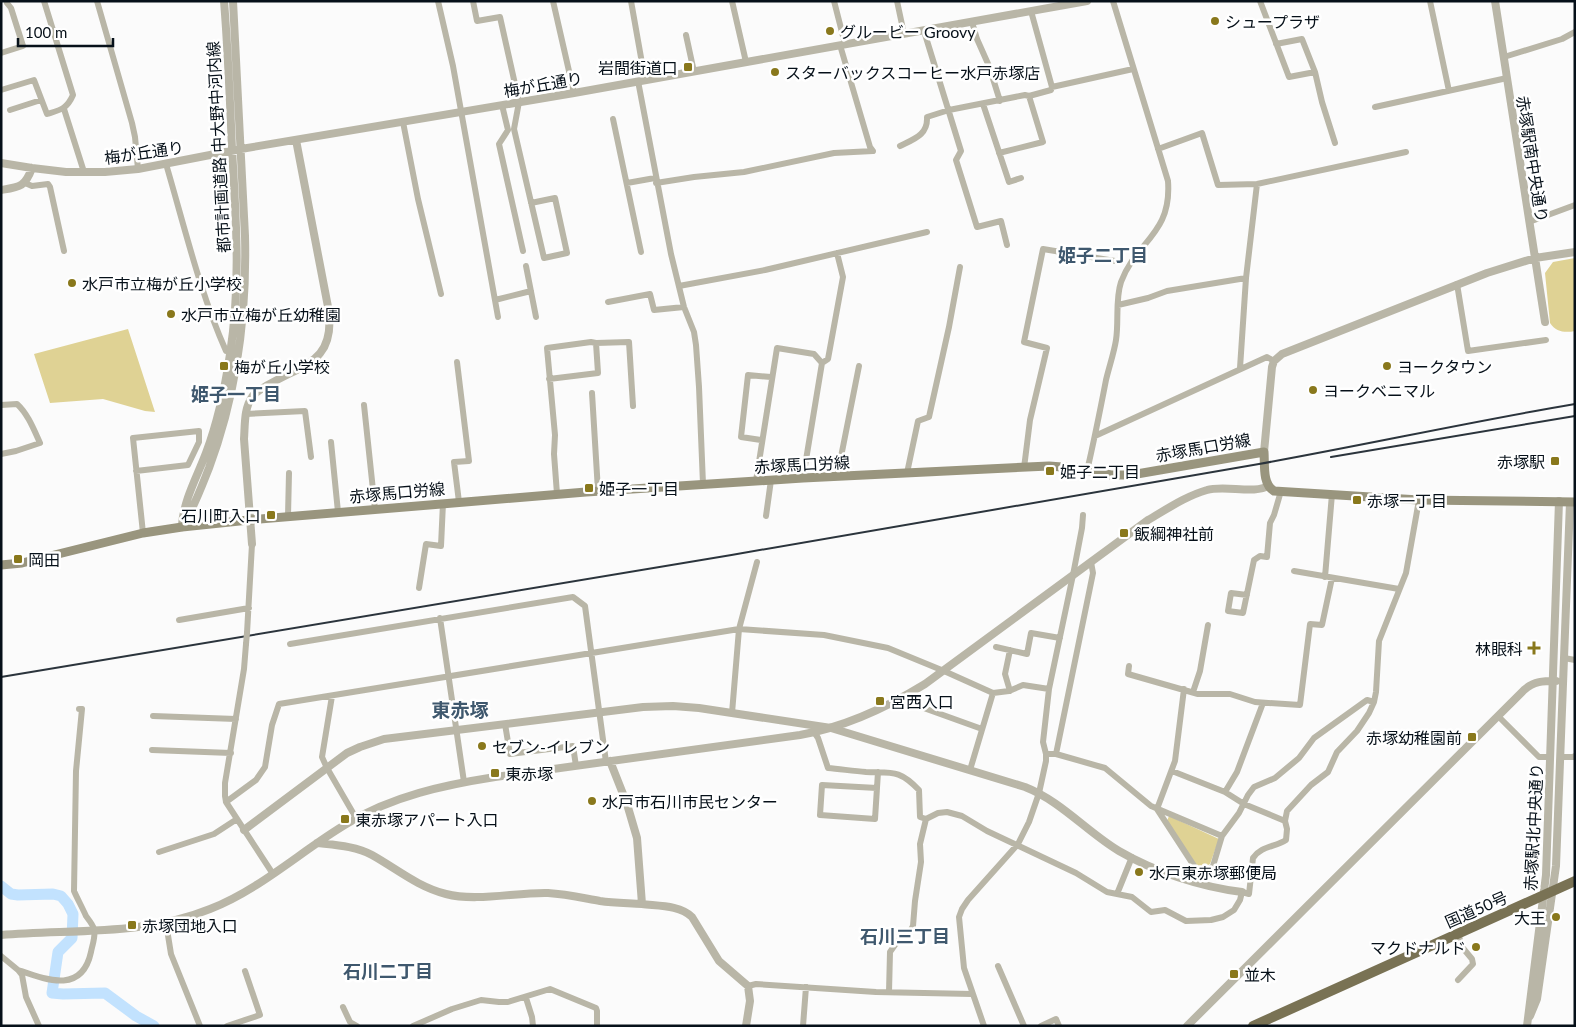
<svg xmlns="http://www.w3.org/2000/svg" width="1576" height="1027" viewBox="0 0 1576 1027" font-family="Lato,'Noto Sans JP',sans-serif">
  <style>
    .green { fill: #dfd294 }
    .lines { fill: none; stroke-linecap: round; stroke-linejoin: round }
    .river { stroke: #c2e2fe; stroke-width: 11 }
    .minor { stroke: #b9b6a7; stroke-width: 6 }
    .tertiary { stroke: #b9b6a7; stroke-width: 8 }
    .secondary { stroke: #99957e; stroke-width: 9 }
    .trunk { stroke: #797254; stroke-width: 10 }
    .rail { stroke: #2b343c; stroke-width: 2 }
    .minor-bridge { stroke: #b9b6a7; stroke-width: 6 }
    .poi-dot { fill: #89781c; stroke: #fff; stroke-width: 2 }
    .labels { text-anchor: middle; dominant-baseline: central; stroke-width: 5; stroke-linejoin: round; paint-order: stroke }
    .poi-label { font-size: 16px; fill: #061019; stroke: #fff; text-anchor: start }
    .street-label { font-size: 16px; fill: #061019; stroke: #fff }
    .neighbourhood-label { font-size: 18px; font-weight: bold; fill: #3f586e; stroke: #fff }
    .quarter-label { font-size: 19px; font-weight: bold; fill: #3f586e; stroke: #fff }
  </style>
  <rect width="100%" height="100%" fill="#fbfbfb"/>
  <path class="green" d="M 1575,258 L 1575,331 C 1565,333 1556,332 1550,323 L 1545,273 L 1553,262 Z
    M 128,329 L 155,412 L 145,411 L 103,399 L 50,403 L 34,354 Z
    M 1169,816 L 1219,839 L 1210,864 L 1199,870 L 1167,821 Z"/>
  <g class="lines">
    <path class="river" d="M 1,886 L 11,894 L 18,895 L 53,894 L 61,896 L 68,904 L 73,914 L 72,938 L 58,952 L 52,993 L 63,994 L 105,993 L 136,1016 L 154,1026"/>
    <path class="minor" d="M 97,1 L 132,123 L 135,137 L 138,169
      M 438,1 L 453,66 L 498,317
      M 473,1 L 477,21 L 500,17 L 519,102 L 514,129 L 544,258 L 567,253 L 555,198 L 531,203
      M 553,1 L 574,93
      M 631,1 L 645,80
      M 732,1 L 746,62
      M 834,1 L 845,44
      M 897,1 L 904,34
      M 1260,1 L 1289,77 L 1315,72 L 1302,39 L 1276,44
      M 1430,1 L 1449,91
      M 1031,11 L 1052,87
      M 972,22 L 977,39 L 989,66 L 1000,101
      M 924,31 L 961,151 L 956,160 L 977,227 L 1001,221 L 1007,245
      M 686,35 L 694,72
      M 1,53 L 23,46 L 11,8 L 7,3
      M 1504,57 L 1562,39 L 1575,32
      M 1315,72 L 1322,102 L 1335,143
      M 638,81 L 671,254 L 684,307 L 694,332 L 696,345 L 699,387 L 703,484
      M 1,90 L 34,80 L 47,114 C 60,110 67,109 73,95 L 44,1
      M 1029,96 L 1051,90 L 1052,87 L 1133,69
      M 983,104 L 1009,182 L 1021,178
      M 502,105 L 508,130 L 499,144 L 523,251
      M 1375,107 L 1507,78
      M 64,109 L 84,172
      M 10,110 L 41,100
      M 613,119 L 641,252
      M 403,122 L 418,199 L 441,294
      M 900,146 C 914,139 928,135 927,117 L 949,110 L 1025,95 L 1029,96 L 1043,142 L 999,153
      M 1158,149 L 1202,133 L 1218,185 L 1257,184 L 1406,152
      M 166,164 C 184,225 200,293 226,351 L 239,352
      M 25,183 L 32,186 L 48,184 L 50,187 L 64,251
      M 627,183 L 655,178
      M 656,183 L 694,177 L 744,172 L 834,153 L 873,151 L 870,147 L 840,45
      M 1529,222 L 1575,205
      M 526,266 L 536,317
      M 1457,284 L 1468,351 L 1546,340
      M 679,286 L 765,270 L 927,232
      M 495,300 L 531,291
      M 608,302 L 650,294 L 654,310 L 684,307
      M 1118,305 L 1148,298 L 1167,291 L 1246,278
      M 457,362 L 469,461 L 454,462 L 459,502
      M 822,363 L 828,359 L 843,277 L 837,253
      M 1240,368 L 1246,278 L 1257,184
      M 549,379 L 598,373 L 596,343
      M 592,393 L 598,491
      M 1,405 L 17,404 C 28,414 34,430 40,443 L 16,451 L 1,454
      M 364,405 L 375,509
      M 246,414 L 305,411 L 311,457
      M 1095,436 L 1267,357 L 1274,361
      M 761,440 L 741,437 L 748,375 L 771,377
      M 331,442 L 338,512
      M 1024,468 L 1030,420 L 1047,348 L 1024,342 L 1043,249 L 1121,262
      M 136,471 L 188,465 L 199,442 L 199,431 L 133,438 L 143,533
      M 1087,471 C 1094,441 1100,411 1106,380 C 1109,367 1114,353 1116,340 C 1119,321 1115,300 1121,282 C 1136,241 1172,235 1168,181 L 1113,1
      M 907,473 L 918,421 L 929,417 L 949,327 L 960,267
      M 837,477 L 859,366
      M 756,481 L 777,348 L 814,354 L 822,363 L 803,478
      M 557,494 L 554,454 L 555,435 L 547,348 L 591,342 L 596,343 L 629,342 L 633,406
      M 288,516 L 289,473
      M 766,516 L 771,480
      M 1294,571 L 1399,589
      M 1325,577 L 1332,494
      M 419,588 L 426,544 L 441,546 L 443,503
      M 1247,595 L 1231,593 L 1228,611 L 1243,613 L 1254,560 L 1260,556 L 1267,557 L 1270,523 L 1274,515 L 1281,491
      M 440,618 L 464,782
      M 179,620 L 249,608
      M 247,633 L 252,544
      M 246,644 L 244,669 L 225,783 L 225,796 L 226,802 L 273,874
      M 290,644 L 573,597 L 585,606 L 606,762
      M 996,647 L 1027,654 L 1031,633 L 1060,638
      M 1564,658 L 1575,660
      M 1129,666 L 1128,674 L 1198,694 L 1230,694 L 1255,702 L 1300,705 L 1310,624 L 1322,625 L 1332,578
      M 1184,689 L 1175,761 L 1157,809 L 1200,875
      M 1010,691 L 1005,674 L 1010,650
      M 1193,692 L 1200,671 L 1208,625
      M 993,693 L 1009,691 L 1023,685 L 1049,689
      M 332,696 L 322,757 L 327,768 L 356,818
      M 902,698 L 907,702 L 982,729
      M 732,713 L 739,629 L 757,562
      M 153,716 L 236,719
      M 1498,716 L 1539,757 L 1550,757
      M 505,724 L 510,754 L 573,746 L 576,766
      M 814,732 L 818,738 L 828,768 C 840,769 853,771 866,772 C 892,773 899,769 919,790 L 920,817 L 926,819 L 920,844 L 921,862 L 915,901 L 913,926 L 908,935 L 897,942 L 890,952 L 889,992
      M 152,750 L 231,753
      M 1046,754 L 1056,754 L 1105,768 L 1151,806 L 1222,836
      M 1056,754 L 1093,573 L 1091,562
      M 1560,757 L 1573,757 L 1575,756
      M 1172,771 L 1225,792 L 1244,804 L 1285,821
      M 877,788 L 822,785 L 820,815 L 875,819 L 878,772
      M 1225,792 L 1237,772 L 1263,703
      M 226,802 L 256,780 L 265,767 L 272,725 L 279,704 L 739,629 L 824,635 L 888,648 L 944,671 L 993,693 L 970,770
      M 926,819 L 938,813 L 947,812 L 962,816 L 987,831 L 1076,873 L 1107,892 L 1132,897 L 1151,912 L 1165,910 L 1186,921 L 1211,920 L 1223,917 L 1234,910 L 1240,900 L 1242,892 L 1249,894 L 1253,858 C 1261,846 1275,847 1286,840 L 1287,829 L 1285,821 L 1287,811 L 1311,785 L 1328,772 L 1337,752 L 1357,731 L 1369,713 L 1374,702 L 1376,692 L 1379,641 L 1406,573 L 1419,500
      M 159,852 L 214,834 L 237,819
      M 1194,881 L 1213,866 L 1222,836 L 1239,813 L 1248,795 L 1254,787 L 1275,778 L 1299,758 L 1314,738 L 1367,700 L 1374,702
      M 1117,894 L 1132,857
      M 166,923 L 171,954 L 200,1026
      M 1,956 L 18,970 L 22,975 L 26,997 L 39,1026
      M 998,966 L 1024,1026
      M 18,970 C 47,980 82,994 91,952 C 92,946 96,936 94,929 C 93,925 89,920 86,916 C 82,907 78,900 74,891 L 76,771 L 82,709 L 79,709
      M 1458,980 L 1473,964 L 1472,959 L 1462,947 L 1458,933
      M 748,986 L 756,984 L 876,992 L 972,994
      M 526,998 L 532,1017 L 533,1026
      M 343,1007 L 350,1022 L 357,1026
      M 227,1026 L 260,1015 L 245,971
      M 413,1026 L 452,1009 L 481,1000 L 499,1002 L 508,1002 L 550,989 L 596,1008 L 597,1011 L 597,1026
      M 803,1026 L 806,987
      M 984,1026 L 964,968 L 959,917 L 962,909 L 968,900 L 1018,844 L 1029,822 L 1039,793 L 1046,761 L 1046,754 L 1043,742 L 1049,689 L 1073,575 L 1082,528 L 1083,515
      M 1041,1026 L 1056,1019 L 1059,1026"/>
    <path class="tertiary" d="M 1495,1 L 1545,322
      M 1,163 L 32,168 L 66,172 L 105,172 L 138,169 L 241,149 L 574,93 L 1087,1
      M 1,190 C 20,187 25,187 32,168
      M 1264,452 L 1272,367 L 1274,361 L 1282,354 L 1487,273 L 1535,258 L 1575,252
      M 182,525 C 184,499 197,477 206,453 C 218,421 225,388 230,354 C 241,284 236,219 232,149 C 230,100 228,50 224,1
      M 182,527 C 194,508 201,488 209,468 C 237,393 247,316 245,236 L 233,1
      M 252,544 L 244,439 C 245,425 244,408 252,397 C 255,392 263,388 268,385 C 303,364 334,363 329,312 L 296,140
      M 610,761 L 627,804 L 637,838 L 642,904 C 658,906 680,905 692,917 L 719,961 L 748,986 L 750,1001 L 746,1026
      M 244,830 L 347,753 L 360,747 L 384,739 L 643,707 L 673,706 L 699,708 L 831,728 L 1025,787 C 1061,801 1087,832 1119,851 C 1155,872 1201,887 1242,892
      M 317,843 C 335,845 356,846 372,855 C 397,869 418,887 446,894 C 476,902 517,892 548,893 C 566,894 583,898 600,901 C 614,903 628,903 642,904
      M 1,935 C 72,929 144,936 210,909 C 261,889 302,850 348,823 C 393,796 444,785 495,777 L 800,735 C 845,727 886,708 925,684 L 1148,520 C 1167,509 1186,496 1207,490 C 1223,485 1256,494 1268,486
      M 1530,1016 L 1537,999 L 1556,866 L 1570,502
      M 1187,1026 L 1524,690 C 1534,681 1543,681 1556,681
      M 1527,1026 L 1546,875 L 1559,501"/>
    <path class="secondary" d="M 1,565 L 22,563 L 143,533 L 182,527 L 249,520 L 586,492 L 803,478 L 1049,466 L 1075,468 L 1111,475 L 1131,475 L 1264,452 C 1265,464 1262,484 1274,491 L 1419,500 L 1575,502"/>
    <path class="trunk" d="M 1253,1026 L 1575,881"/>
    <path class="rail" d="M 1331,457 L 1575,416
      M 1,677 C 421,607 840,538 1259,464 C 1365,445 1469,422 1575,404"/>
    <path class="minor-bridge" d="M 246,644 L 247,633"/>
  </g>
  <g class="poi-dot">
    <circle cx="1215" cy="21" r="5"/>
    <circle cx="830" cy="31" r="5"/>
    <rect x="683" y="62" width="10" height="10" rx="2.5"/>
    <circle cx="775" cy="72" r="5"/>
    <circle cx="72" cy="283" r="5"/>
    <circle cx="171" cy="314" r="5"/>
    <rect x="219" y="361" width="10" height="10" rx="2.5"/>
    <circle cx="1387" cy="366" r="5"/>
    <circle cx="1313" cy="390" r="5"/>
    <rect x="1550" y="456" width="10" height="10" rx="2.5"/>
    <rect x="1045" y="466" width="10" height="10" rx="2.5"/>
    <rect x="584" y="483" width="10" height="10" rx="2.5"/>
    <rect x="1352" y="495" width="10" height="10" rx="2.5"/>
    <rect x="266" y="510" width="10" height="10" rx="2.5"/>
    <rect x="1119" y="528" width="10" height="10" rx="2.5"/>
    <rect x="13" y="554" width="10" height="10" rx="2.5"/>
    <path d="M1531.5 640.5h5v5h5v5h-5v5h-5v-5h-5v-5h5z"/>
    <rect x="875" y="696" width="10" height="10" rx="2.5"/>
    <rect x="1467" y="732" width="10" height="10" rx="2.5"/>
    <circle cx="482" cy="746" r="5"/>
    <rect x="490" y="768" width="10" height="10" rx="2.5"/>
    <circle cx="592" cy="801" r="5"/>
    <rect x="340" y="814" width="10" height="10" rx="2.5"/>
    <circle cx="1139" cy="872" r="5"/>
    <circle cx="1556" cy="917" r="5"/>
    <rect x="127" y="920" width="10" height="10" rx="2.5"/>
    <circle cx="1476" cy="947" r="5"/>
    <rect x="1229" y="969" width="10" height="10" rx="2.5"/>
  </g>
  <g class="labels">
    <g class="poi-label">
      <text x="1225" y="21">シュープラザ</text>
      <text x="840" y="31">グルービー Groovy</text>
      <text x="678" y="67" text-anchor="end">岩間街道口</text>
      <text x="785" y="72">スターバックスコーヒー水戸赤塚店</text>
      <text x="82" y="283">水戸市立梅が丘小学校</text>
      <text x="181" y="314">水戸市立梅が丘幼稚園</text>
      <text x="234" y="366">梅が丘小学校</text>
      <text x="1397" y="366">ヨークタウン</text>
      <text x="1323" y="390">ヨークベニマル</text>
      <text x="1545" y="461" text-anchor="end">赤塚駅</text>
      <text x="1060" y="471">姫子二丁目</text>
      <text x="599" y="488">姫子一丁目</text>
      <text x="1367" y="500">赤塚一丁目</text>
      <text x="261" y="515" text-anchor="end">石川町入口</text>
      <text x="1134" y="533">飯綱神社前</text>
      <text x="28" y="559">岡田</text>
      <text x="1523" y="648" text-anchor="end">林眼科</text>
      <text x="890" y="701">宮西入口</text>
      <text x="1462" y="737" text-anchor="end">赤塚幼稚園前</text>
      <text x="492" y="746">セブン-イレブン</text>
      <text x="505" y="773">東赤塚</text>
      <text x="602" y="801">水戸市石川市民センター</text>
      <text x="355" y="819">東赤塚アパート入口</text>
      <text x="1149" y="872">水戸東赤塚郵便局</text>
      <text x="1546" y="917" text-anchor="end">大王</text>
      <text x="142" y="925">赤塚団地入口</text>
      <text x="1466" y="947" text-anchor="end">マクドナルド</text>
      <text x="1244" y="974">並木</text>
    </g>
    <g class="street-label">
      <text transform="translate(543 84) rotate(-10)">梅が丘通り</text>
      <text transform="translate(218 147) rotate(-93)">都市計画道路 中大野中河内線</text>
      <text transform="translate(144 152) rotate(-8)">梅が丘通り</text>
      <text transform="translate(1533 159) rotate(81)">赤塚駅南中央通り</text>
      <text transform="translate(1203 447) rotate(-10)">赤塚馬口労線</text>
      <text transform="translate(802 464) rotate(-3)">赤塚馬口労線</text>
      <text transform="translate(397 492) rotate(-5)">赤塚馬口労線</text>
      <text transform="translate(1533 827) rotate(-87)">赤塚駅北中央通り</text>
      <text transform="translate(1476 909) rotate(-24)">国道50号</text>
    </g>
    <g class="neighbourhood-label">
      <text x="1103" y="255">姫子二丁目</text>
      <text x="236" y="394">姫子一丁目</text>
      <text x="905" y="936">石川三丁目</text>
      <text x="388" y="971">石川二丁目</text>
    </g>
    <g class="quarter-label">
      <text x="460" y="709">東赤塚</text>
    </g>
  </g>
  <rect width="1576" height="1027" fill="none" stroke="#061019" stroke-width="5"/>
  <path d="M18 38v8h95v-8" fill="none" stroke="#061019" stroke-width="2.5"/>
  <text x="25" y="38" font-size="15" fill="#061019" stroke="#ffffff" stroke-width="4" paint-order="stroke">100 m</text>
</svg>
